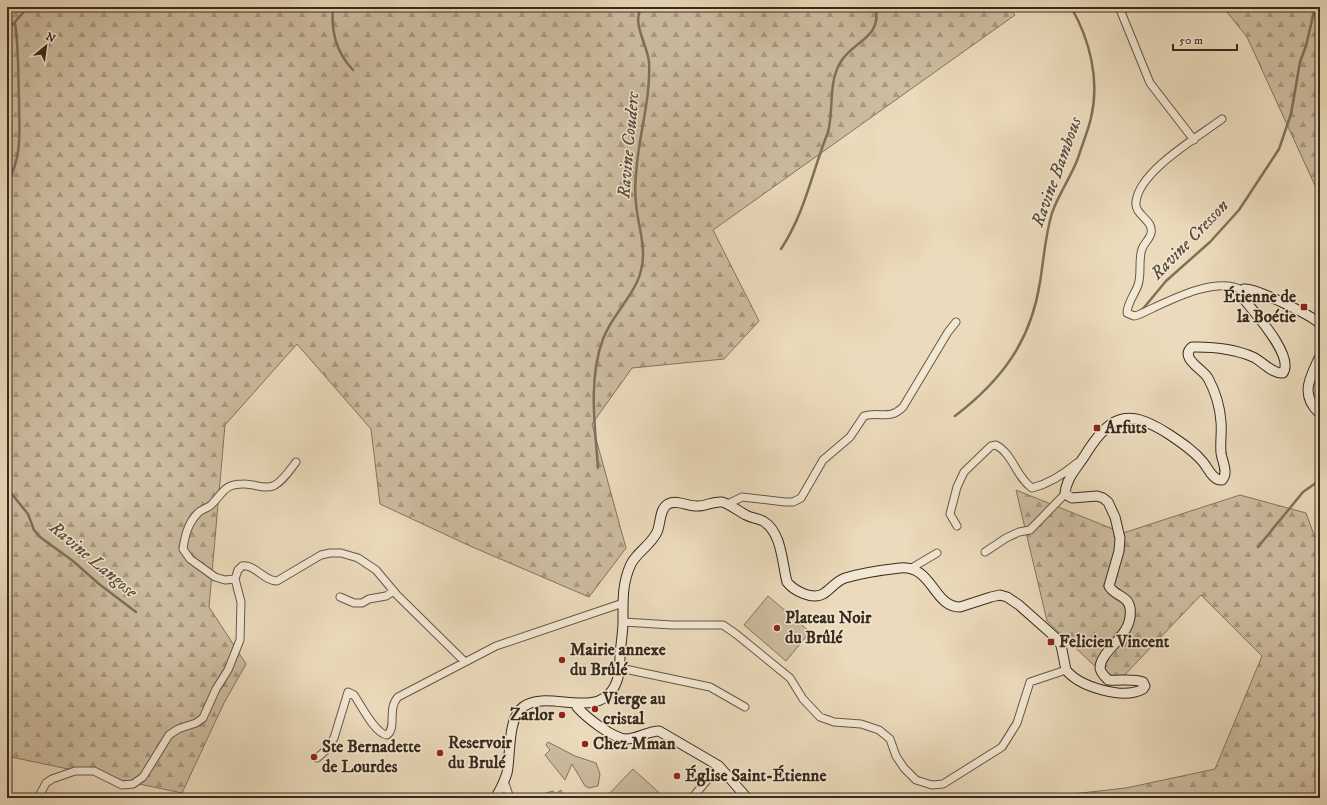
<svg xmlns="http://www.w3.org/2000/svg" width="1327" height="805" viewBox="0 0 1327 805" font-family="'IM FELL DW Pica',serif">
  <style>
    .green { fill: #cdbca0; stroke: #83745e }
    .forest { fill: url(#forest-firs); stroke: #83745e }
    .lines { fill: none; stroke-linecap: round; stroke-linejoin: round }
    .stream { stroke: #7f705b; stroke-width: 2.5 }
    .street-casing { stroke: #665744; stroke-width: 9 }
    .secondary-casing { stroke: #392b1d; stroke-width: 11 }
    .street { stroke: #f2e7d3; stroke-width: 7 }
    .secondary { stroke: #f2e7d3; stroke-width: 9 }
    .poi-dot { fill: #8f2418; stroke: #f2e7d3; stroke-width: 1.5 }
    .labels { text-anchor: middle; dominant-baseline: central; stroke-width: 3; stroke-linejoin: round; paint-order: stroke }
    .poi-label { font-size: 17px; font-weight: bold; fill: #392b1d; stroke: #f2e7d3; text-anchor: start }
    .water-label { font-size: 18px; font-style: italic; fill: #5c4e3c; stroke: #f2e7d3 }
  </style>
  <defs>
    <pattern id="forest-firs" width="22" height="20" patternUnits="userSpaceOnUse"><rect width="22" height="20" fill="#cdbca0"/><path d="M5 1l3.5 6h-7zM16 11l3.5 6h-7z" fill="#a79982"/></pattern>
  </defs>
  <rect width="100%" height="100%" fill="#ebdabb"/>
  <filter id="stains"><feTurbulence type="fractalNoise" baseFrequency=".005" numOctaves="4"/><feColorMatrix values="0 0 0 0 .2 0 0 0 0 .09 0 0 0 0 .02 0 0 0 .5 -.17"/></filter>
  <radialGradient id="worn" r=".72"><stop offset=".6" stop-color="#630" stop-opacity="0"/><stop offset="1" stop-color="#630" stop-opacity=".3"/></radialGradient>
  <path class="green" d="M 768,596 L 810,632 L 786,661 L 744,625 Z
    M 548,742 L 575,756 L 596,763 L 600,774 L 598,786 L 589,788 L 585,786 L 572,764 L 565,780 L 545,755 L 550,750 L 546,745 Z
    M 633,769 L 665,798 L 605,798 Z
    M 561,790 L 562,793 L 559,798 L 546,798 L 546,793 L 553,791 L 555,794 Z"/>
  <path class="forest" d="M 7,7 L 1009,7 L 1015,15 L 713,230 L 759,321 L 724,359 L 632,368 L 592,424 L 626,548 L 589,597 L 470,546 L 380,504 L 371,429 L 297,344 L 225,425 L 209,607 L 246,664 L 224,703 L 182,793 L 11,757 L 7,762 Z
    M 1223,7 L 1320,7 L 1320,247 L 1317,190 L 1247,37 Z
    M 1016,490 L 1123,533 L 1240,495 L 1306,513 L 1320,551 L 1320,798 L 1036,798 L 1126,788 L 1215,769 L 1262,656 L 1201,595 L 1115,685 L 1047,621 Z"/>
  <g class="lines">
    <path class="stream" d="M 333,7 C 331,32 336,52 353,70
      M 7,31 L 28,7
      M 7,184 C 23,155 19,132 19,100 C 18,73 19,51 15,23
      M 781,249 C 805,213 812,172 828,132 C 834,109 828,84 840,63 C 853,40 881,40 876,7
      M 1142,310 L 1166,281 L 1210,242 L 1239,210 L 1279,149 L 1291,114 L 1300,62 L 1306,46 L 1315,7
      M 955,416 C 1002,380 1031,341 1040,282 C 1044,258 1045,236 1052,213 C 1059,193 1071,177 1078,158 C 1082,145 1088,131 1091,118 C 1100,80 1090,40 1071,7
      M 598,468 C 595,427 588,379 603,339 C 614,309 644,290 643,253 C 643,236 637,220 636,203 C 635,194 635,184 636,175 C 638,137 651,100 649,62 C 647,43 631,23 642,7
      M 7,488 L 28,514 L 34,530 L 40,537 L 73,561 L 99,584 L 136,612
      M 1258,547 L 1303,492 L 1320,480"/>
    <g class="street-casing">
      <path id="street" d="M 1119,7 L 1150,83 L 1194,140
        M 1222,119 C 1198,137 1139,171 1136,202 C 1134,215 1154,220 1151,233 C 1150,239 1144,243 1142,249 C 1138,261 1142,273 1138,285 C 1135,294 1127,303 1127,313 L 1134,316 L 1138,315 C 1165,303 1214,275 1242,290
        M 728,504 L 742,497 L 785,502 L 793,502 L 801,498 L 823,460 L 850,437 L 864,416 C 880,411 889,421 903,407 L 948,332 L 956,322
        M 957,526 L 950,514 L 957,487 L 964,472 L 991,446 L 996,445 C 1013,454 1016,477 1032,488 C 1048,484 1064,474 1077,463
        M 985,552 L 1006,538 L 1019,532 L 1030,530 L 1065,494
        M 910,569 L 937,553
        M 235,579 L 225,580 L 215,577 L 190,559 L 183,549 C 185,535 188,523 198,513 C 202,509 208,508 211,505 C 223,494 223,484 243,484 C 253,483 263,490 273,486 C 282,482 290,470 296,462
        M 340,597 L 354,603 L 362,603 L 369,599 L 386,596 L 394,591
        M 623,622 L 672,625 L 723,625 L 736,634 L 790,678 L 803,699 L 820,717 L 834,722 L 861,724 L 879,730 L 890,739 L 896,756 L 904,768 L 916,780 L 932,785 L 943,784 L 1002,747 L 1017,723 L 1030,682 L 1066,670
        M 620,668 L 710,687 L 745,707
        M 317,758 L 325,751 L 334,738 L 348,692 L 354,695 C 361,705 375,734 387,735 C 397,728 387,709 398,697 L 496,646 L 623,603
        M 504,781 L 510,798
        M 38,798 L 46,783 L 52,779 L 75,771 L 94,771 L 122,785 L 133,784 L 143,777 L 169,735 L 178,729 L 196,723 L 203,718 L 216,689 L 228,670 L 240,640 L 241,602 L 235,579 L 238,570 L 242,566 C 255,564 264,581 277,581 L 321,555 L 330,553 L 341,553 L 358,558 L 376,570 L 397,595 L 464,661
        M 692,798 L 719,766"/>
    </g>
    <g class="secondary-casing">
      <path id="secondary" d="M 1320,356 C 1310,378 1299,394 1320,414
        M 578,704 L 577,707 C 587,718 612,738 626,739 C 637,739 648,731 659,731 L 719,766 L 747,798
        M 495,798 C 500,791 504,782 507,773 C 511,755 507,719 523,707 C 546,689 595,719 613,689 C 620,678 620,666 620,654 C 621,643 623,632 623,621 C 623,601 622,583 631,564 C 637,552 651,545 657,532 C 661,524 659,509 668,504 C 678,499 688,507 698,506 C 706,506 714,501 722,502 C 730,504 738,511 746,515 C 751,518 757,518 763,521 C 782,532 782,563 787,582 C 794,591 812,600 823,594 C 831,589 836,581 845,578 C 862,573 882,570 900,568 C 933,565 933,607 960,607 L 991,597 L 1000,595 L 1007,597 L 1019,605 L 1055,637 L 1061,645 L 1066,670 C 1080,687 1123,700 1143,689 L 1145,686 L 1143,682 C 1132,678 1120,681 1108,680 C 1105,676 1100,673 1100,667 C 1102,648 1134,636 1130,608 C 1128,595 1114,596 1109,586 L 1119,551 L 1120,538 L 1115,517 L 1108,502 L 1103,498 L 1097,496 L 1072,498 L 1065,494 C 1066,477 1079,466 1087,452 C 1113,411 1131,410 1170,435 C 1182,443 1194,451 1203,462 C 1208,468 1213,481 1222,480 C 1229,473 1222,461 1221,453 C 1220,443 1222,432 1221,422 C 1220,407 1215,391 1208,378 C 1203,369 1179,358 1192,347 L 1196,347 C 1214,347 1237,350 1253,357 C 1262,361 1272,374 1283,373 C 1295,356 1253,311 1243,298 L 1241,294 L 1244,289 C 1254,287 1313,316 1320,324"/>
    </g>
    <use href="#street" class="street"/>
    <use href="#secondary" class="secondary"/>
  </g>
  <g class="poi-dot">
    <rect x="1300" y="303" width="8" height="8" rx="2"/>
    <rect x="1093" y="424" width="8" height="8" rx="2"/>
    <circle cx="777" cy="628" r="4"/>
    <rect x="1047" y="638" width="8" height="8" rx="2"/>
    <circle cx="562" cy="660" r="4"/>
    <circle cx="595" cy="709" r="4"/>
    <circle cx="562" cy="715" r="4"/>
    <circle cx="585" cy="744" r="4"/>
    <circle cx="440" cy="753" r="4"/>
    <circle cx="314" cy="757" r="4"/>
    <circle cx="677" cy="776" r="4"/>
  </g>
  <g class="labels">
    <g class="poi-label">
      <text x="1296" y="297" text-anchor="end">Étienne de<tspan x="1296" dy="20">la Boétie</tspan></text>
      <text x="1105" y="428">Arfuts</text>
      <text x="785" y="618">Plateau Noir<tspan x="785" dy="20">du Brûlé</tspan></text>
      <text x="1059" y="642">Felicien Vincent</text>
      <text x="570" y="650">Mairie annexe<tspan x="570" dy="20">du Brûlé</tspan></text>
      <text x="603" y="699">Vierge au<tspan x="603" dy="20">cristal</tspan></text>
      <text x="554" y="715" text-anchor="end">Zarlor</text>
      <text x="448" y="743">Reservoir<tspan x="448" dy="20">du Brulé</tspan></text>
      <text x="593" y="744">Chez Mman</text>
      <text x="322" y="747">Ste Bernadette<tspan x="322" dy="20">de Lourdes</tspan></text>
      <text x="685" y="776">Église Saint-Étienne</text>
    </g>
    <g class="water-label">
      <text transform="translate(629 145) rotate(-85)">Ravine Couderc</text>
      <text transform="translate(1057 172) rotate(-70)">Ravine Bambous</text>
      <text transform="translate(1190 240) rotate(-46)">Ravine Cresson</text>
      <text transform="translate(93 560) rotate(40)">Ravine Langose</text>
    </g>
  </g>
  <rect width="1327" height="805" fill="none" stroke="#ebdabb" stroke-width="24"/>
  <rect x="8" y="8" width="1311" height="789" fill="none" stroke="#392b1d" stroke-width="2"/>
  <rect x="12" y="12" width="1303" height="781" fill="none" stroke="#392b1d"/>
  <g transform="translate(46 46) rotate(29)" stroke="#f2e7d3" stroke-width="3" paint-order="stroke">
  <path d="M0-3L7 15L0 10L-7 15Z" fill="#392b1d"/>
  <text y="-6" font-size="11" font-weight="bold" text-anchor="middle" fill="#392b1d">N</text>
  </g>
  <path d="M1173 44v6h64v-6" fill="none" stroke="#392b1d" stroke-width="2"/>
  <text x="1179" y="44" font-size="12" fill="#392b1d" stroke="#f2e7d3" stroke-width="3" paint-order="stroke">50 m</text>
  <rect width="100%" height="100%" filter="url(#stains)"/>
  <rect width="100%" height="100%" fill="url(#worn)"/>
</svg>
